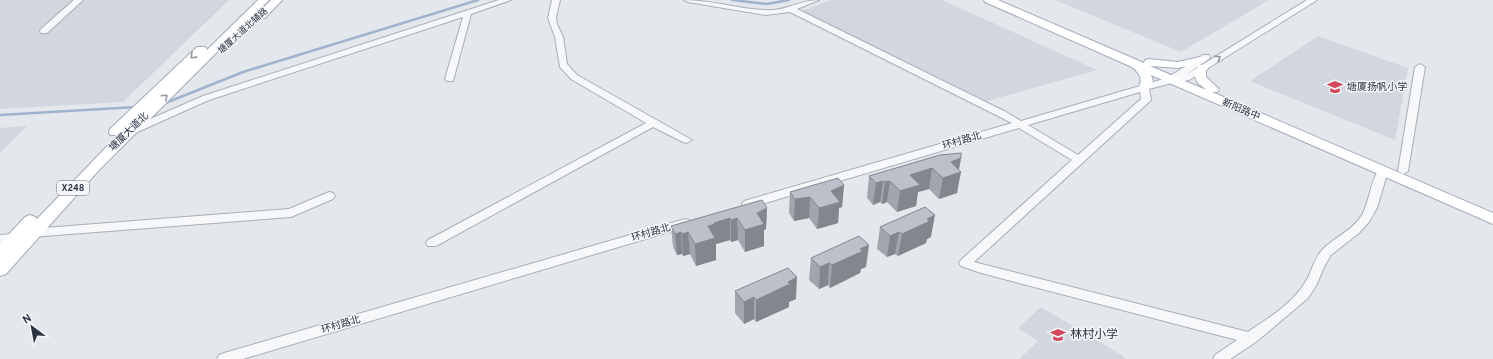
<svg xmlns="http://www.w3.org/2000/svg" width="1493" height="359" viewBox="0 0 1493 359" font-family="Overpass,'Noto Sans SC',sans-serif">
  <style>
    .built { fill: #d2d6de }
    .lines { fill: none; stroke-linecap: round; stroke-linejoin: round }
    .stream { stroke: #9fb4cc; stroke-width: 2.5 }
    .minor-casing { stroke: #a9aeb7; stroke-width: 2 }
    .major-casing { stroke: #a3abb8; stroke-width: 2 }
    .minor { fill: #f7f8fa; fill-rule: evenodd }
    .major { fill: #fff; fill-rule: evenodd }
    .wall { fill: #a1a5ae }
    .shaded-wall { fill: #83868d }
    .building { fill: #bbc0ca; stroke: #83868d }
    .oneway { stroke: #959aa2 }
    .oneway2 { stroke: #9196a0 }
    .labels { text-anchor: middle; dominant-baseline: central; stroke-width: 3; stroke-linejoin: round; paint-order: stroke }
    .far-street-label { font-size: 9px; fill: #2b3445; stroke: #f4f6f9 }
    .shield { fill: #f4f6f9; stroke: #676e7b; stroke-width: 1 }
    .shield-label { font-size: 9px; font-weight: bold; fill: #2b3445 }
    .poi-label { font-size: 10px; fill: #2b3445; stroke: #f4f6f9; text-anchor: start }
    .street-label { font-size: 10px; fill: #2b3445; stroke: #f4f6f9 }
    .near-poi-label { font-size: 12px; fill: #2b3445; stroke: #f4f6f9; text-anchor: start }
  </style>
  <rect width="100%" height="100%" fill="#e4e7ec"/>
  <path class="built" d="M 0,0 L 229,0 L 123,102 L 0,109 Z
    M 831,0 L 942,0 L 1097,70 L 987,101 L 802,11 Z
    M 1055,0 L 1269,0 L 1181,52 Z
    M 1318,36 L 1408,68 L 1395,140 L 1250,81 Z
    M 27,126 L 0,153 L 0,128 Z
    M 1041,307 L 1123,356 L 1126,359 L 1019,359 L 1038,341 L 1018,328 Z"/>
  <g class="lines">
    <path class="stream" d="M 732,0 L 767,4 L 789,0
      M 163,104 L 243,72 L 478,0
      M 0,115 L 136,107"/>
    <g class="minor-casing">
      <path id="minor" d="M 74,0 L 83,0 L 47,33 L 41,33 L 40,31 L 41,29 Z
        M 499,0 L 511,0 L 471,14 L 453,81 L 447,81 L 445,79 L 463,17 L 209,100 L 133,134 L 125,134 L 124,132 L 125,130 L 203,96 Z
        M 552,0 L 560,0 L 556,18 L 557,24 L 563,37 L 567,64 L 577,75 L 692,140 L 687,143 L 683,142 L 653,127 L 436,246 L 428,246 L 426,243 L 428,240 L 646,123 L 571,79 L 560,67 L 555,37 L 548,18 Z
        M 684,0 C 712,0 737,9 765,10 C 784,12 800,0 819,0 L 797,9 L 1006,112 L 1021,121 L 1167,78 L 1203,55 L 1209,55 L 1210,57 L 1209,59 L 1184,76 L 1307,0 L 1317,0 L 1189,80 L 1172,83 L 1149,89 L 1151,100 L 1149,102 L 974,262 L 1248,332 C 1267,319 1292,304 1304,284 C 1312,273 1313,259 1323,249 C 1335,237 1353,230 1362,215 C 1370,200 1370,183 1379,169 L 1383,168 L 1388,171 L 1377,208 L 1369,222 L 1359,233 L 1331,255 L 1325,265 L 1316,286 L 1308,298 L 1256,342 L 1230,359 L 1213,359 L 1215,355 L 1237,340 L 981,273 L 961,266 L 959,263 L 961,260 L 1072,160 L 1019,128 L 752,207 L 744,207 L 742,204 L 744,201 L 1012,123 L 790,12 L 765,15 L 688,2 ZM 1140,92 L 1141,99 L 1078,155 L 1028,125 Z
        M 1420,64 L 1425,67 L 1408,171 L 1403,174 L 1398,171 L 1415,67 Z
        M 329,192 L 333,193 L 335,196 L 333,199 L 291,217 L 31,237 L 27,236 L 25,233 L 27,230 L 31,229 L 289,209 Z
        M 685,219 L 689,220 L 691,223 L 689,226 L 243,359 L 217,359 L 219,355 L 224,353 Z
        M 14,234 L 18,235 L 20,238 L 18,241 L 0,243 L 0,235 Z"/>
    </g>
    <g class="major-casing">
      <path id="major" d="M 258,0 L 269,0 L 100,169 L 6,274 L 0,276 L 0,244 L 25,217 L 30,215 L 35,217 L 37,219 L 118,135 L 110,135 L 109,132 L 110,129 L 197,47 L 205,47 L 207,49 L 206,51 Z
        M 271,0 L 282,0 L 265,18 L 257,18 L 256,16 L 257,14 Z
        M 984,0 L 998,0 L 1144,63 L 1145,60 L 1149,59 L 1178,62 L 1200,57 L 1204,58 L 1206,60 L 1204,62 L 1178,68 L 1150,66 L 1206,90 L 1197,82 L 1194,74 L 1199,65 L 1207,65 L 1209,67 L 1206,71 L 1206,77 L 1219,89 L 1217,92 L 1212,92 L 1493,213 L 1493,224 L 1151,75 L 1153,81 L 1148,91 L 1140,91 L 1138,88 C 1144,79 1139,73 1132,67 L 985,2 Z"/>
    </g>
    <use href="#minor" class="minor"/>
    <use href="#major" class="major"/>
  </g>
  <path class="wall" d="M 961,158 L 959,170 L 957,193 L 939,199 L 929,189 L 918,192 L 916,206 L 897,212 L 887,202 L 882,204 L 880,202 L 873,205 L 867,198 L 869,176 Z
    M 844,185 L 842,207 L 839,208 L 838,223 L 817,229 L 809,218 L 794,221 L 789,213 L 790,192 Z
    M 767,208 L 766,229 L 764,230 L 764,246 L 745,252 L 738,240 L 731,242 L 730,240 L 716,244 L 716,260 L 696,266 L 690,254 L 683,256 L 682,254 L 677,255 L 673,247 L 671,226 Z
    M 880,227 L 931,237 L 927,239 L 926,243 L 898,256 L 895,254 L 887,257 L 877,249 Z
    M 811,258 L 866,267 L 861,269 L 860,273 L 830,288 L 828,285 L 819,289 L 809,280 Z
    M 735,291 L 796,299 L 789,302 L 789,307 L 756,322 L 754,319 L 744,324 L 735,313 Z"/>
  <path class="shaded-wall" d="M 961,158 L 958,173 L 961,172 L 957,193 L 939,199 L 943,178 L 951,162 Z
    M 932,168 L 929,189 L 918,192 L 916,206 L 897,212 L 900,191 L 910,175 Z
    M 883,181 L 880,202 L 873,205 L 876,183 Z
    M 890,181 L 887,202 L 882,204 L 885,182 Z
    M 844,185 L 842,207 L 839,208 L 838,223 L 817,229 L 819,208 L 831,191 Z
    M 810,197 L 809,218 L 794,221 L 795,199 Z
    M 767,208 L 766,229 L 764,230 L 764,246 L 745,252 L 745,230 L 757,213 Z
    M 935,215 L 931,237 L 927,239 L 926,243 L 898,256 L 902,234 L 927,219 Z
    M 730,218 L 730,240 L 716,244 L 716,260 L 696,266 L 695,244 L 708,226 L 714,223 Z
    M 737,218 L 738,240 L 731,242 L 731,220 Z
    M 681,232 L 682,254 L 677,255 L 675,234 Z
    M 688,232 L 690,254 L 683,256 L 682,234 Z
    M 899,232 L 895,254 L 887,257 L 890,236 Z
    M 869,245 L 866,267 L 861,269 L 860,273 L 830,288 L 832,265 L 860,249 Z
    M 829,263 L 828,285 L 819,289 L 820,267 Z
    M 797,277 L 796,299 L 789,302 L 789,307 L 756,322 L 756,300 L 788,282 Z
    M 754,297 L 754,319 L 744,324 L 744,302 Z"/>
  <path class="building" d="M 961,153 L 961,158 L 951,162 L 961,172 L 943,178 L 932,168 L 910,175 L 920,185 L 900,191 L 890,181 L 885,182 L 883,181 L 876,183 L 869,176 L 940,155 Z
    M 838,178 L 844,185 L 831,191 L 840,202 L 819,208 L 810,197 L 795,199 L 790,192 Z
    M 762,200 L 767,208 L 757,213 L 764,224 L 745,230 L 737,218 L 731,220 L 730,218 L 714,223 L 715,224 L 708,226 L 715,238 L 695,244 L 688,232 L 682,234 L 681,232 L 675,234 L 671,226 Z
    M 925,207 L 935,215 L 927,219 L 930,221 L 902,234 L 899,232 L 890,236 L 880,227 Z
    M 859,236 L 869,245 L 860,249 L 863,251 L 832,265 L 829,263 L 820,267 L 811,258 Z
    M 788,268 L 797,277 L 788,282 L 790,284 L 756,300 L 754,297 L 744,302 L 735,291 Z"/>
  <defs><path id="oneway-chevron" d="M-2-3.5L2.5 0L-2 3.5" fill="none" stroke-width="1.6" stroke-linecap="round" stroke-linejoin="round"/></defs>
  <g class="oneway">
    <use href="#oneway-chevron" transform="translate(193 56) rotate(136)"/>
    <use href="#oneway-chevron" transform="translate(165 97) rotate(-43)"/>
  </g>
  <use class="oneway2" href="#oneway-chevron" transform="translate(1218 58) rotate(-32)"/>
  <defs>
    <g id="school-bare" transform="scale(1.2)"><path d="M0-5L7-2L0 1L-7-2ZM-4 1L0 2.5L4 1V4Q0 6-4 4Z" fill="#d1495b" stroke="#f4f6f9" stroke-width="2.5" paint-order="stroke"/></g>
  </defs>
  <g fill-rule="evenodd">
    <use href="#school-bare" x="1335" y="87"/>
    <use href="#school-bare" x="1058" y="335"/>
  </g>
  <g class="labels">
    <g class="far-street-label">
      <text transform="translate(243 31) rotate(-42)">塘厦大道北辅路</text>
    </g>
    <rect class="shield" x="57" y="181" width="32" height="14" rx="3"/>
    <g class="shield-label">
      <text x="73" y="188">X248</text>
    </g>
    <g class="poi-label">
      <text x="1347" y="87">塘厦扬帆小学</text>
    </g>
    <g class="street-label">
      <text transform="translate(1241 110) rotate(23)">新阳路中</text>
      <text transform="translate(129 132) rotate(-44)">塘厦大道北</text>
      <text transform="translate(962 141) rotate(-16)">环村路北</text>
      <text transform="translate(651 233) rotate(-16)">环村路北</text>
      <text transform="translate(341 325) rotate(-16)">环村路北</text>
    </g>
    <g class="near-poi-label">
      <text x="1070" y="335">林村小学</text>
    </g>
  </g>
  <g transform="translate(32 327) rotate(328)" stroke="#f4f6f9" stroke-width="3" paint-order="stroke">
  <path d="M0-3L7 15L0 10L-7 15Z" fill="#2b3445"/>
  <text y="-6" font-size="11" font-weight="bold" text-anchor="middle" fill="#2b3445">N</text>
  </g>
</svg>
